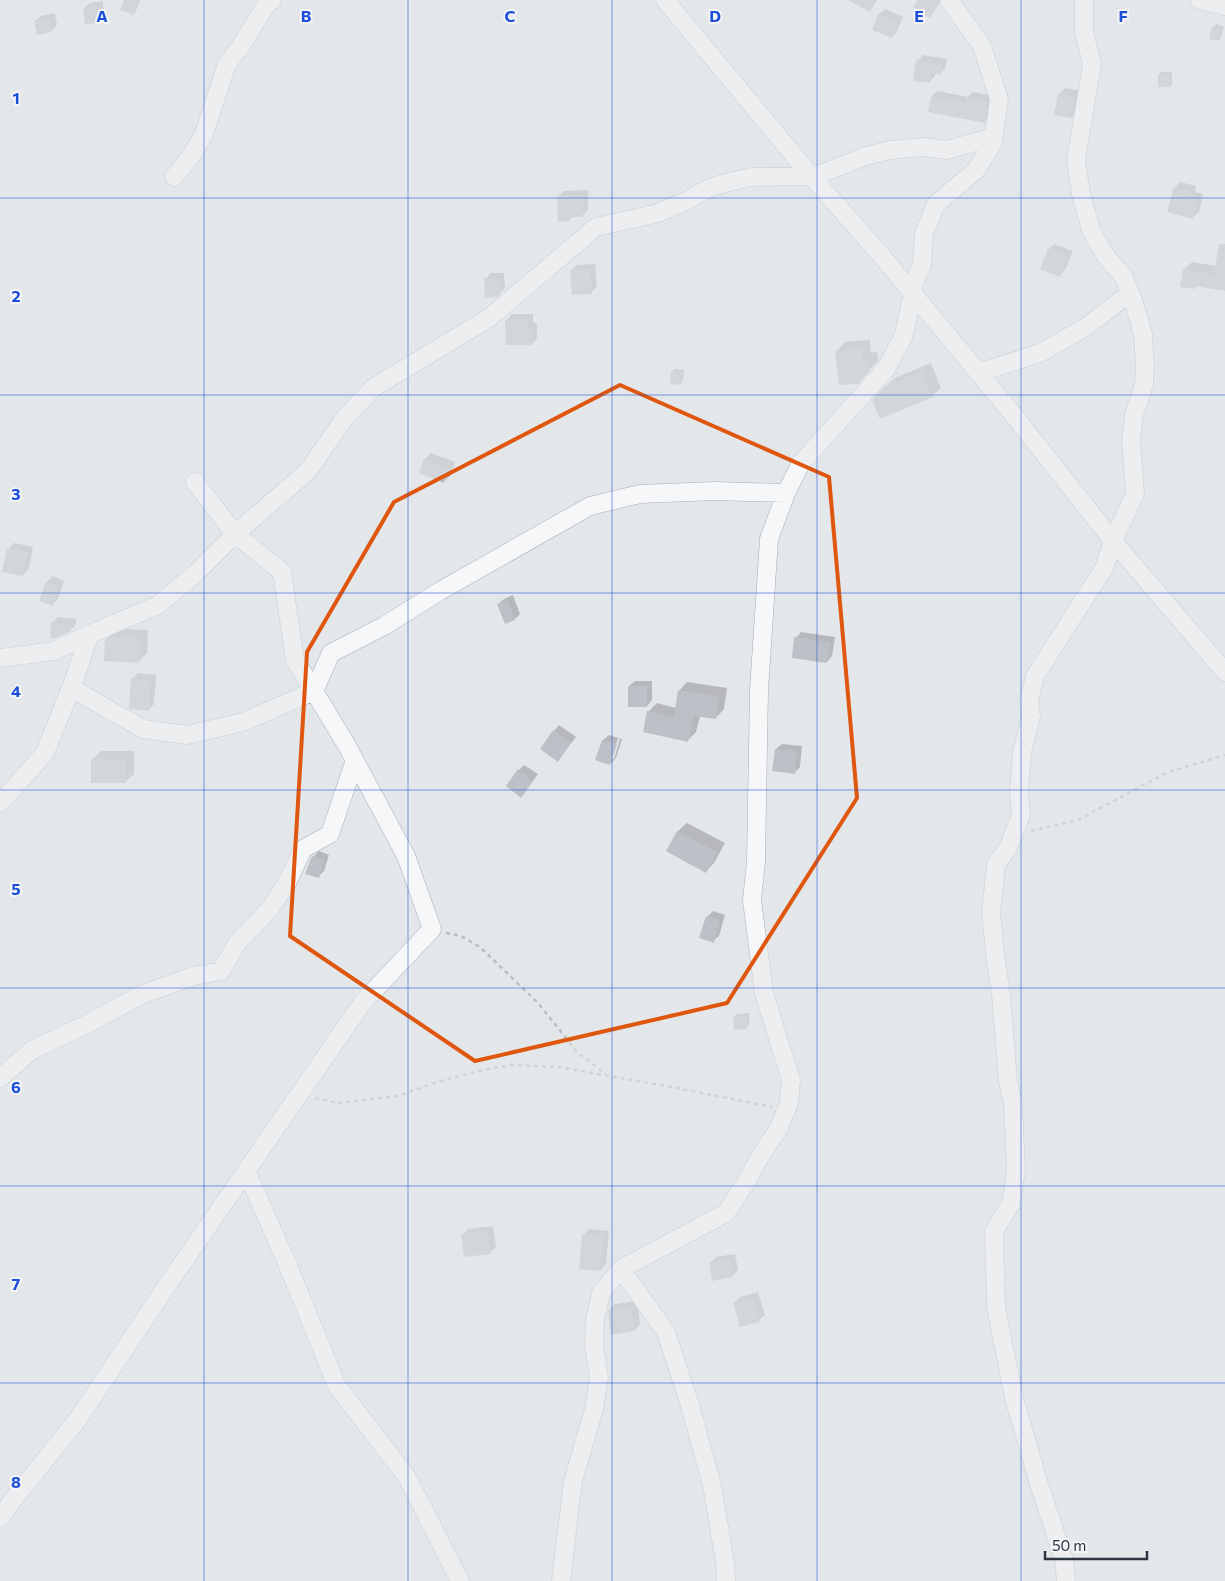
<svg xmlns="http://www.w3.org/2000/svg" width="1225" height="1581" viewBox="0 0 1225 1581" font-family="Commissioner,sans-serif">
  <style>
    .shadow { fill: #0003; fill-rule: evenodd }
    .building { fill: #bcc0c7 }
    .lines { fill: none; stroke-linecap: round; stroke-linejoin: round }
    .minor-casing { stroke: #a9aeb4; stroke-width: 19 }
    .path { stroke: #babdc2; stroke-width: 2.5; stroke-dasharray: 4 4; stroke-linecap: butt }
    .minor { stroke: #f6f7f9; stroke-width: 18 }
    .marked { fill: none; stroke: #df570f; stroke-width: 4; stroke-linejoin: round }
    .grid { fill: none; stroke: #1d4ed8; stroke-width: 1; stroke-opacity: 0.55 }
    .grid-label { font-size: 16px; text-anchor: middle; font-weight: bold; fill: #1d4ed8; stroke: #f3f5f8; stroke-width: 4; stroke-linejoin: round; paint-order: stroke }
  </style>
  <rect width="100%" height="100%" fill="#e4e7ea"/>
  <path class="shadow" d="M 125,0 L 140,0 L 136,11 L 134,14 Z
    M 919,0 L 942,0 L 930,16 Z
    M 103,1 L 104,16 L 99,21 L 86,23 L 84,8 L 90,3 Z
    M 885,9 L 903,17 L 897,31 L 892,37 L 873,29 L 879,14 Z
    M 55,13 L 57,25 L 51,31 L 35,21 L 41,16 Z
    M 1216,24 L 1224,27 L 1221,37 L 1219,40 L 1213,27 Z
    M 923,55 L 947,59 L 945,68 L 940,74 L 936,73 L 935,76 L 930,82 L 917,61 Z
    M 1161,72 L 1172,72 L 1172,84 L 1170,86 L 1159,75 Z
    M 1065,88 L 1081,91 L 1077,111 L 1072,117 L 1059,94 Z
    M 938,91 L 968,97 L 973,92 L 993,96 L 990,116 L 984,122 L 932,96 Z
    M 1180,182 L 1196,186 L 1195,192 L 1203,194 L 1199,212 L 1193,217 L 1175,187 Z
    M 588,190 L 588,210 L 583,215 L 574,216 L 569,220 L 558,196 L 564,191 Z
    M 1054,244 L 1073,251 L 1065,270 L 1060,276 L 1049,249 Z
    M 1225,252 L 1225,289 L 1197,285 L 1194,288 L 1184,270 L 1192,262 L 1216,266 Z
    M 595,264 L 597,287 L 591,292 L 572,270 L 577,265 Z
    M 491,273 L 504,273 L 505,288 L 497,296 L 486,279 Z
    M 512,314 L 533,314 L 533,323 L 537,323 L 537,338 L 532,344 L 507,320 Z
    M 870,340 L 871,353 L 877,352 L 878,361 L 867,373 L 837,351 L 845,342 Z
    M 931,363 L 941,388 L 932,396 L 885,387 L 895,378 Z
    M 675,369 L 684,370 L 683,381 L 680,384 L 672,371 Z
    M 431,453 L 455,462 L 450,476 L 444,481 L 425,459 Z
    M 14,543 L 33,547 L 29,569 L 23,575 L 8,549 Z
    M 53,576 L 64,581 L 58,599 L 52,604 L 47,582 Z
    M 513,595 L 520,614 L 515,619 L 498,604 L 504,599 Z
    M 58,617 L 76,619 L 76,625 L 70,630 L 52,623 Z
    M 120,629 L 148,630 L 147,653 L 138,662 L 106,640 L 115,631 Z
    M 801,632 L 835,637 L 832,656 L 827,662 L 796,638 Z
    M 138,673 L 156,675 L 154,704 L 148,710 L 132,679 Z
    M 635,681 L 652,681 L 652,700 L 647,706 L 629,686 Z
    M 687,682 L 727,688 L 724,709 L 716,718 L 700,716 L 696,732 L 687,741 L 648,712 L 657,703 L 676,708 L 679,691 Z
    M 559,725 L 576,737 L 558,760 L 554,731 Z
    M 609,735 L 622,739 L 616,758 L 610,764 L 603,740 ZM 618,738 L 620,739 L 614,759 L 611,759 Z
    M 782,744 L 802,746 L 800,767 L 794,773 L 776,749 Z
    M 101,751 L 134,751 L 134,774 L 125,782 L 92,760 Z
    M 524,765 L 538,774 L 526,790 L 519,770 Z
    M 687,823 L 725,843 L 714,863 L 706,871 L 668,851 L 678,831 Z
    M 319,851 L 329,855 L 324,871 L 318,877 L 313,857 Z
    M 713,911 L 725,915 L 719,936 L 713,941 L 707,917 Z
    M 749,1013 L 749,1025 L 747,1027 L 734,1016 L 737,1014 Z
    M 493,1226 L 496,1247 L 490,1253 L 463,1235 L 468,1229 Z
    M 589,1229 L 609,1231 L 606,1264 L 601,1270 L 583,1235 Z
    M 735,1254 L 738,1270 L 732,1276 L 710,1263 L 716,1257 Z
    M 758,1292 L 765,1315 L 759,1320 L 735,1303 L 740,1297 Z
    M 637,1301 L 640,1324 L 635,1330 L 609,1310 L 615,1304 Z"/>
  <path class="building" d="M 124,0 L 133,0 L 138,2 L 134,15 L 120,10 Z
    M 848,0 L 877,0 L 870,12 Z
    M 918,0 L 939,0 L 939,3 L 930,18 L 913,7 Z
    M 97,6 L 99,23 L 85,24 L 83,8 Z
    M 878,14 L 899,22 L 892,38 L 872,30 Z
    M 49,18 L 52,32 L 37,35 L 34,21 Z
    M 1212,26 L 1222,29 L 1219,41 L 1209,39 Z
    M 916,60 L 942,64 L 940,75 L 932,73 L 930,83 L 913,81 Z
    M 1158,74 L 1170,74 L 1171,87 L 1158,87 Z
    M 1058,93 L 1076,97 L 1072,118 L 1054,115 Z
    M 931,96 L 965,103 L 966,97 L 988,101 L 985,123 L 928,112 Z
    M 1174,187 L 1192,191 L 1190,197 L 1198,199 L 1193,219 L 1167,212 Z
    M 583,195 L 583,217 L 570,217 L 570,221 L 558,222 L 557,196 Z
    M 1219,244 L 1225,244 L 1225,291 L 1195,286 L 1195,289 L 1180,287 L 1183,269 L 1214,275 Z
    M 1048,248 L 1068,257 L 1060,277 L 1040,269 Z
    M 590,269 L 592,294 L 572,295 L 570,270 Z
    M 484,278 L 499,278 L 500,295 L 497,297 L 485,298 Z
    M 528,319 L 528,328 L 532,328 L 532,345 L 506,345 L 505,320 Z
    M 862,348 L 863,361 L 869,360 L 870,371 L 858,384 L 839,385 L 835,351 Z
    M 671,371 L 682,372 L 681,385 L 670,384 Z
    M 922,371 L 933,397 L 880,419 L 872,400 L 885,386 Z
    M 424,458 L 450,468 L 444,483 L 419,473 Z
    M 7,548 L 28,552 L 23,576 L 2,572 Z
    M 46,581 L 60,586 L 53,606 L 39,601 Z
    M 507,600 L 515,620 L 505,624 L 497,604 Z
    M 51,622 L 71,624 L 71,631 L 56,638 L 50,638 Z
    M 111,637 L 140,638 L 139,663 L 104,661 L 105,639 Z
    M 794,637 L 830,642 L 827,663 L 792,658 Z
    M 131,678 L 151,680 L 149,711 L 129,709 Z
    M 628,686 L 647,686 L 647,707 L 628,707 Z
    M 678,690 L 719,697 L 716,719 L 694,716 L 688,742 L 643,732 L 647,711 L 674,717 Z
    M 553,730 L 571,743 L 558,762 L 540,749 Z
    M 602,740 L 617,744 L 610,765 L 595,760 Z
    M 775,749 L 797,751 L 795,774 L 772,771 Z
    M 91,759 L 126,759 L 126,783 L 91,783 Z
    M 518,769 L 533,781 L 521,798 L 506,786 Z
    M 677,831 L 717,852 L 706,873 L 666,851 Z
    M 312,856 L 324,860 L 319,878 L 305,874 Z
    M 706,916 L 720,920 L 714,943 L 699,938 Z
    M 747,1015 L 747,1029 L 734,1030 L 733,1016 Z
    M 488,1231 L 491,1254 L 464,1257 L 461,1234 Z
    M 582,1234 L 604,1236 L 601,1271 L 579,1269 Z
    M 730,1259 L 733,1277 L 712,1281 L 709,1263 Z
    M 753,1297 L 760,1322 L 740,1327 L 733,1302 Z
    M 631,1306 L 635,1331 L 611,1335 L 608,1310 Z"/>
  <g class="lines">
    <g class="minor-casing">
      <path id="minor" d="M 665,0 L 811,176 L 881,255 L 1016,418 L 1113,541 L 1225,672
        M 1200,0 L 1225,6
        M 174,177 L 191,156 L 204,134 L 227,64 L 240,47 L 265,7 L 272,0
        M 978,373 L 1040,353 L 1086,327 L 1130,293
        M 0,658 L 54,651 L 90,634
        M 71,688 L 143,729 L 187,735 L 243,722 L 314,691 L 331,653 L 384,626 L 440,591 L 590,506 L 640,494 L 714,491 L 786,493
        M 0,803 L 45,753 L 71,688 L 90,634 L 158,605 L 195,574 L 235,534 L 308,471 L 344,419 L 373,388 L 489,318 L 596,227 L 658,213 L 684,202 L 709,188 L 729,182 L 752,177 L 811,176 L 823,173 L 866,156 L 891,150 L 923,147 L 946,150 L 994,137
        M 0,1078 L 32,1050 L 87,1024 L 143,994 L 194,976 L 221,971 L 237,943 L 269,910 L 287,883 L 303,849 L 330,834 L 355,760
        M 246,1171 L 284,1256 L 337,1386 L 407,1477 L 460,1581
        M 621,1269 L 666,1332 L 689,1402 L 712,1485 L 725,1562 L 726,1581
        M 0,1518 L 12,1501 L 78,1419 L 166,1287 L 363,1002 L 432,929 L 406,856 L 346,744 L 295,660 L 282,572 L 235,534 L 195,482
        M 561,1581 L 573,1481 L 594,1409 L 599,1377 L 594,1346 L 595,1319 L 601,1293 L 621,1269 L 726,1213 L 745,1184 L 761,1155 L 779,1128 L 789,1103 L 791,1080 L 764,993 L 752,900 L 756,862 L 759,690 L 769,539 L 786,493 L 801,463 L 886,369 L 903,337 L 913,294 L 914,283 L 922,265 L 924,233 L 936,204 L 976,170 L 993,143 L 999,99 L 982,46 L 949,0
        M 1066,1581 L 1064,1560 L 1039,1484 L 1014,1398 L 996,1307 L 994,1231 L 1011,1204 L 1016,1170 L 1013,1103 L 1008,1082 L 1001,994 L 996,962 L 991,913 L 996,865 L 1009,846 L 1021,815 L 1019,792 L 1022,752 L 1031,716 L 1029,701 L 1035,676 L 1104,568 L 1113,541 L 1135,494 L 1131,440 L 1134,415 L 1144,384 L 1145,366 L 1143,334 L 1133,300 L 1124,277 L 1105,255 L 1091,230 L 1081,194 L 1076,160 L 1092,64 L 1084,32 L 1084,0"/>
    </g>
    <path class="path" d="M 1031,831 L 1078,820 L 1168,772 L 1225,755
      M 446,933 L 461,936 L 480,947 L 538,1003 L 578,1053 L 606,1074
      M 315,1098 L 338,1103 L 398,1096 L 434,1083 L 478,1071 L 511,1065 L 558,1067 L 672,1087 L 772,1107"/>
    <use href="#minor" class="minor"/>
  </g>
  <path d="M0 0H1225V1581H0ZM 620,385 L 829,477 L 857,798 L 727,1003 L 475,1061 L 290,936 L 307,652 L 394,502 Z" fill="#e4e7ea" fill-opacity=".55" fill-rule="evenodd"/>
  <path class="marked" d="M 620,385 L 829,477 L 857,798 L 727,1003 L 475,1061 L 290,936 L 307,652 L 394,502 Z"/>
  <path class="grid" d="M 204,0 L 204,1581M 408,0 L 408,1581M 612,0 L 612,1581M 817,0 L 817,1581M 1021,0 L 1021,1581M 0,198 L 1225,198M 0,395 L 1225,395M 0,593 L 1225,593M 0,790 L 1225,790M 0,988 L 1225,988M 0,1186 L 1225,1186M 0,1383 L 1225,1383"/>
  <g class="grid-label">
    <text x="102" y="22">A</text>
    <text x="306" y="22">B</text>
    <text x="510" y="22">C</text>
    <text x="715" y="22">D</text>
    <text x="919" y="22">E</text>
    <text x="1123" y="22">F</text>
    <text x="16" y="104">1</text>
    <text x="16" y="302">2</text>
    <text x="16" y="500">3</text>
    <text x="16" y="697">4</text>
    <text x="16" y="895">5</text>
    <text x="16" y="1093">6</text>
    <text x="16" y="1290">7</text>
    <text x="16" y="1488">8</text>
  </g>
  <path d="M1045 1551v8h102v-8" fill="none" stroke="#2d3541" stroke-width="2.5"/>
  <text x="1052" y="1551" font-size="15" fill="#2d3541" stroke="#f3f5f8" stroke-width="4" paint-order="stroke">50 m</text>
</svg>
